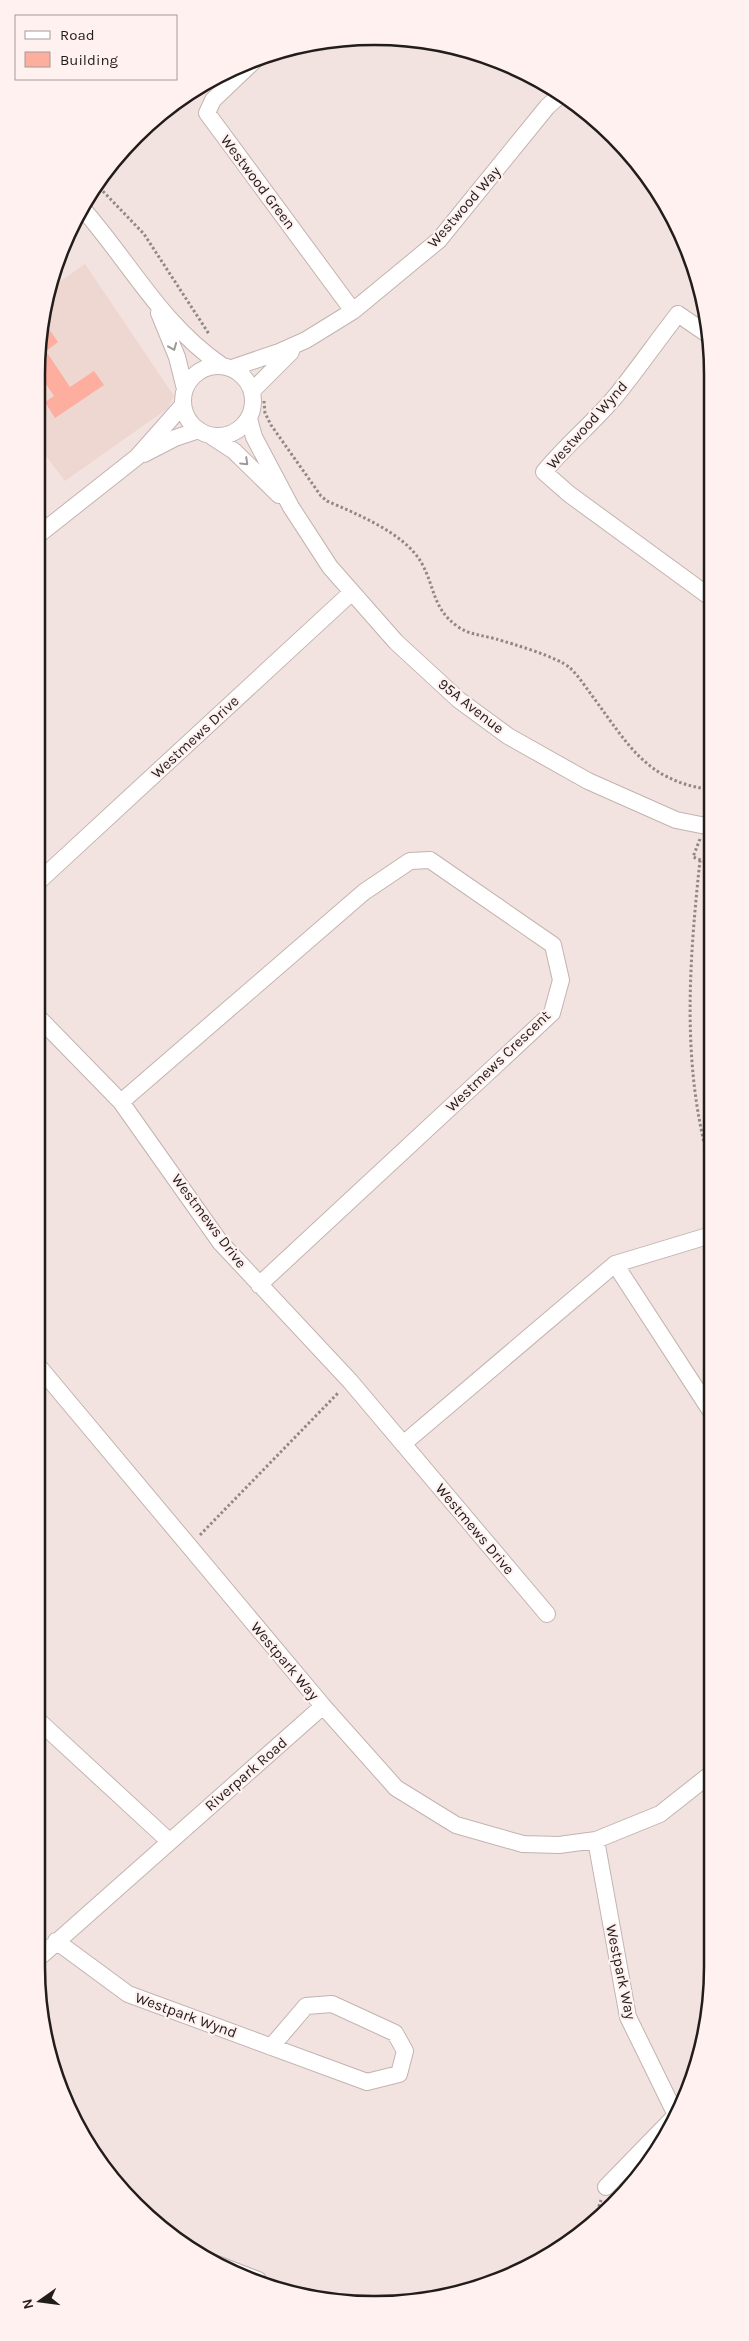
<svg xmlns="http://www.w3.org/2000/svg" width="749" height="2341" viewBox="0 0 749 2341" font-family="Karla,sans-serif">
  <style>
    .built { fill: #eed6d1 }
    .building { fill: #fdae9e }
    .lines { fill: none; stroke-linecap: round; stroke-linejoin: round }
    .minor-casing { stroke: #c2b3b0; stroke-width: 18 }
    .path { stroke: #928785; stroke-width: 3; stroke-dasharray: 2.5 2.5; stroke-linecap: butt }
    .minor { stroke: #fff; stroke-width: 16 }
    .oneway { stroke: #9c9998 }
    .labels { text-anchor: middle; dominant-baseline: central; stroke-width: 4.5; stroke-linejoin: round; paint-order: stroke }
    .street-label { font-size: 15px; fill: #221c1b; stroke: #fef1ef }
    .rim { fill: none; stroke: #221c1b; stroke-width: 2.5 }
  </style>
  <rect width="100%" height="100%" fill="#f3e3e0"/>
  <path class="built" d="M 85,264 L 174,396 L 168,408 L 65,481 L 37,444 L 36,375 L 43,308 L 49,289 Z"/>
  <path class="building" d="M 42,319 L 58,342 L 46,351 L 70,387 L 94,371 L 104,385 L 55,418 L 45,402 L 54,396 L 37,371 Z"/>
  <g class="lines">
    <g class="minor-casing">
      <path id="minor" d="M 256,59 L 213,100 L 207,113 L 353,311
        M 82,208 C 129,261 161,324 221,365
        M 159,313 L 177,357 L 185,389
        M 710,336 L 678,314 C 657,341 637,370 615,397 C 593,423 566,445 544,472 L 569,494 L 710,597
        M183 401a35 35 0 1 1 70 0a35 35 0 1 1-70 0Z
        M 232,368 L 279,352 L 306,340 L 353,311 L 439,240 L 547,107 L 560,95
        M 252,391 L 291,352
        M 249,419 L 254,437 L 291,507 L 330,567 L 396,642 L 459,700 L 508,736 L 588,781 L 676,820 L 711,827
        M 211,436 L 234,451 L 279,495
        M 144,454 L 175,438 L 199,430
        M 37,536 L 137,457 L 183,405
        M 38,882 L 352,592
        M 39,1018 L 121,1102 L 220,1242 L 350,1381 L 547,1614
        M 121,1102 L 364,892 L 410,861 L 430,860 L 553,945 L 561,980 L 552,1013 L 259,1285
        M 615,1264 L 712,1413
        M 40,1368 L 323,1706 L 396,1788 L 456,1825 L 523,1844 L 559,1845 L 596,1840 L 660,1814 L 712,1773
        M 403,1444 L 615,1264 L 711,1235
        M 41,1723 L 169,1841
        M 596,1840 L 628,2017 L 676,2115 L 606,2187
        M 56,1941 L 128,1994 L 367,2082 L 399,2074 L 405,2051 L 395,2033 L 332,2004 L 306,2006 L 271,2047
        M 42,1955 L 323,1706
        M 214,2263 L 258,2280"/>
    </g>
    <path class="path" d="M 96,184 L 144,234 L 209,334
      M 264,401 L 265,413 L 271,425 L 321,496 L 327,501 C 357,514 404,533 421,562 C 435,586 432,608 457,626 C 469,635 482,635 496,639 C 513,644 558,657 570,668 C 579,676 586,688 593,697 C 628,744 645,779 706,789
      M 706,789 L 711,785
      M 706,811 L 706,789
      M 700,839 L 693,857 L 711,864
      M 700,860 C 689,964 681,1067 711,1169
      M 200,1535 L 339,1392
      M 586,2228 L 597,2212 L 601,2200"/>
    <use href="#minor" class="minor"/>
  </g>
  <defs><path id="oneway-chevron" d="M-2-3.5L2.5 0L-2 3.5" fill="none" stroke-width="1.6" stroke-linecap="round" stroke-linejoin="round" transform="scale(1.25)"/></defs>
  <g class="oneway">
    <use href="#oneway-chevron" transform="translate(173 347) rotate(68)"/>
    <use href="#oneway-chevron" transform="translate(245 462) rotate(44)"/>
  </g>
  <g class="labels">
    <g class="street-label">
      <text transform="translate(258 182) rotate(53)">Westwood Green</text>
      <text transform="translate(464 207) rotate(-49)">Westwood Way</text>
      <text transform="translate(587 425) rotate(-48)">Westwood Wynd</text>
      <text transform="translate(471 706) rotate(38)">95A Avenue</text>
      <text transform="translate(195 737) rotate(-43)">Westmews Drive</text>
      <text transform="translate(498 1061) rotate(-44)">Westmews Crescent</text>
      <text transform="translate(209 1221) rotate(53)">Westmews Drive</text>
      <text transform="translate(475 1529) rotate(50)">Westmews Drive</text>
      <text transform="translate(285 1661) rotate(50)">Westpark Way</text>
      <text transform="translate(246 1774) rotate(-41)">Riverpark Road</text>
      <text transform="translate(621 1972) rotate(78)">Westpark Way</text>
      <text transform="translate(186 2015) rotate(20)">Westpark Wynd</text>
    </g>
  </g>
  <path d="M0 0H749V2341H0ZM374 45H375A329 329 0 0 1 704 374V1967A329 329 0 0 1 375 2296H374A329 329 0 0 1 45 1967V374A329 329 0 0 1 374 45Z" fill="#fef1ef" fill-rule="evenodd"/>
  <path class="rim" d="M374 45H375A329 329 0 0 1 704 374V1967A329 329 0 0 1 375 2296H374A329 329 0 0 1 45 1967V374A329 329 0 0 1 374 45Z"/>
  <rect x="15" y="15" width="162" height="65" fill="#fef1ef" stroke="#a69c9a"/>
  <rect x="25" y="31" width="25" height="8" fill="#ffffff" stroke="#a69c9a"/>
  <text x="60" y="40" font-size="15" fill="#221c1b">Road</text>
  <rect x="25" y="52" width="25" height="15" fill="#fdae9e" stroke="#a69c9a"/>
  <text x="60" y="65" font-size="15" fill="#221c1b">Building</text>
  <g transform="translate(40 2301) rotate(256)" stroke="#fef1ef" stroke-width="4" paint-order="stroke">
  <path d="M0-4L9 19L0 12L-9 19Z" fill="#221c1b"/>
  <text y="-8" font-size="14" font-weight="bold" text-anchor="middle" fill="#221c1b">N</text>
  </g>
</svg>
